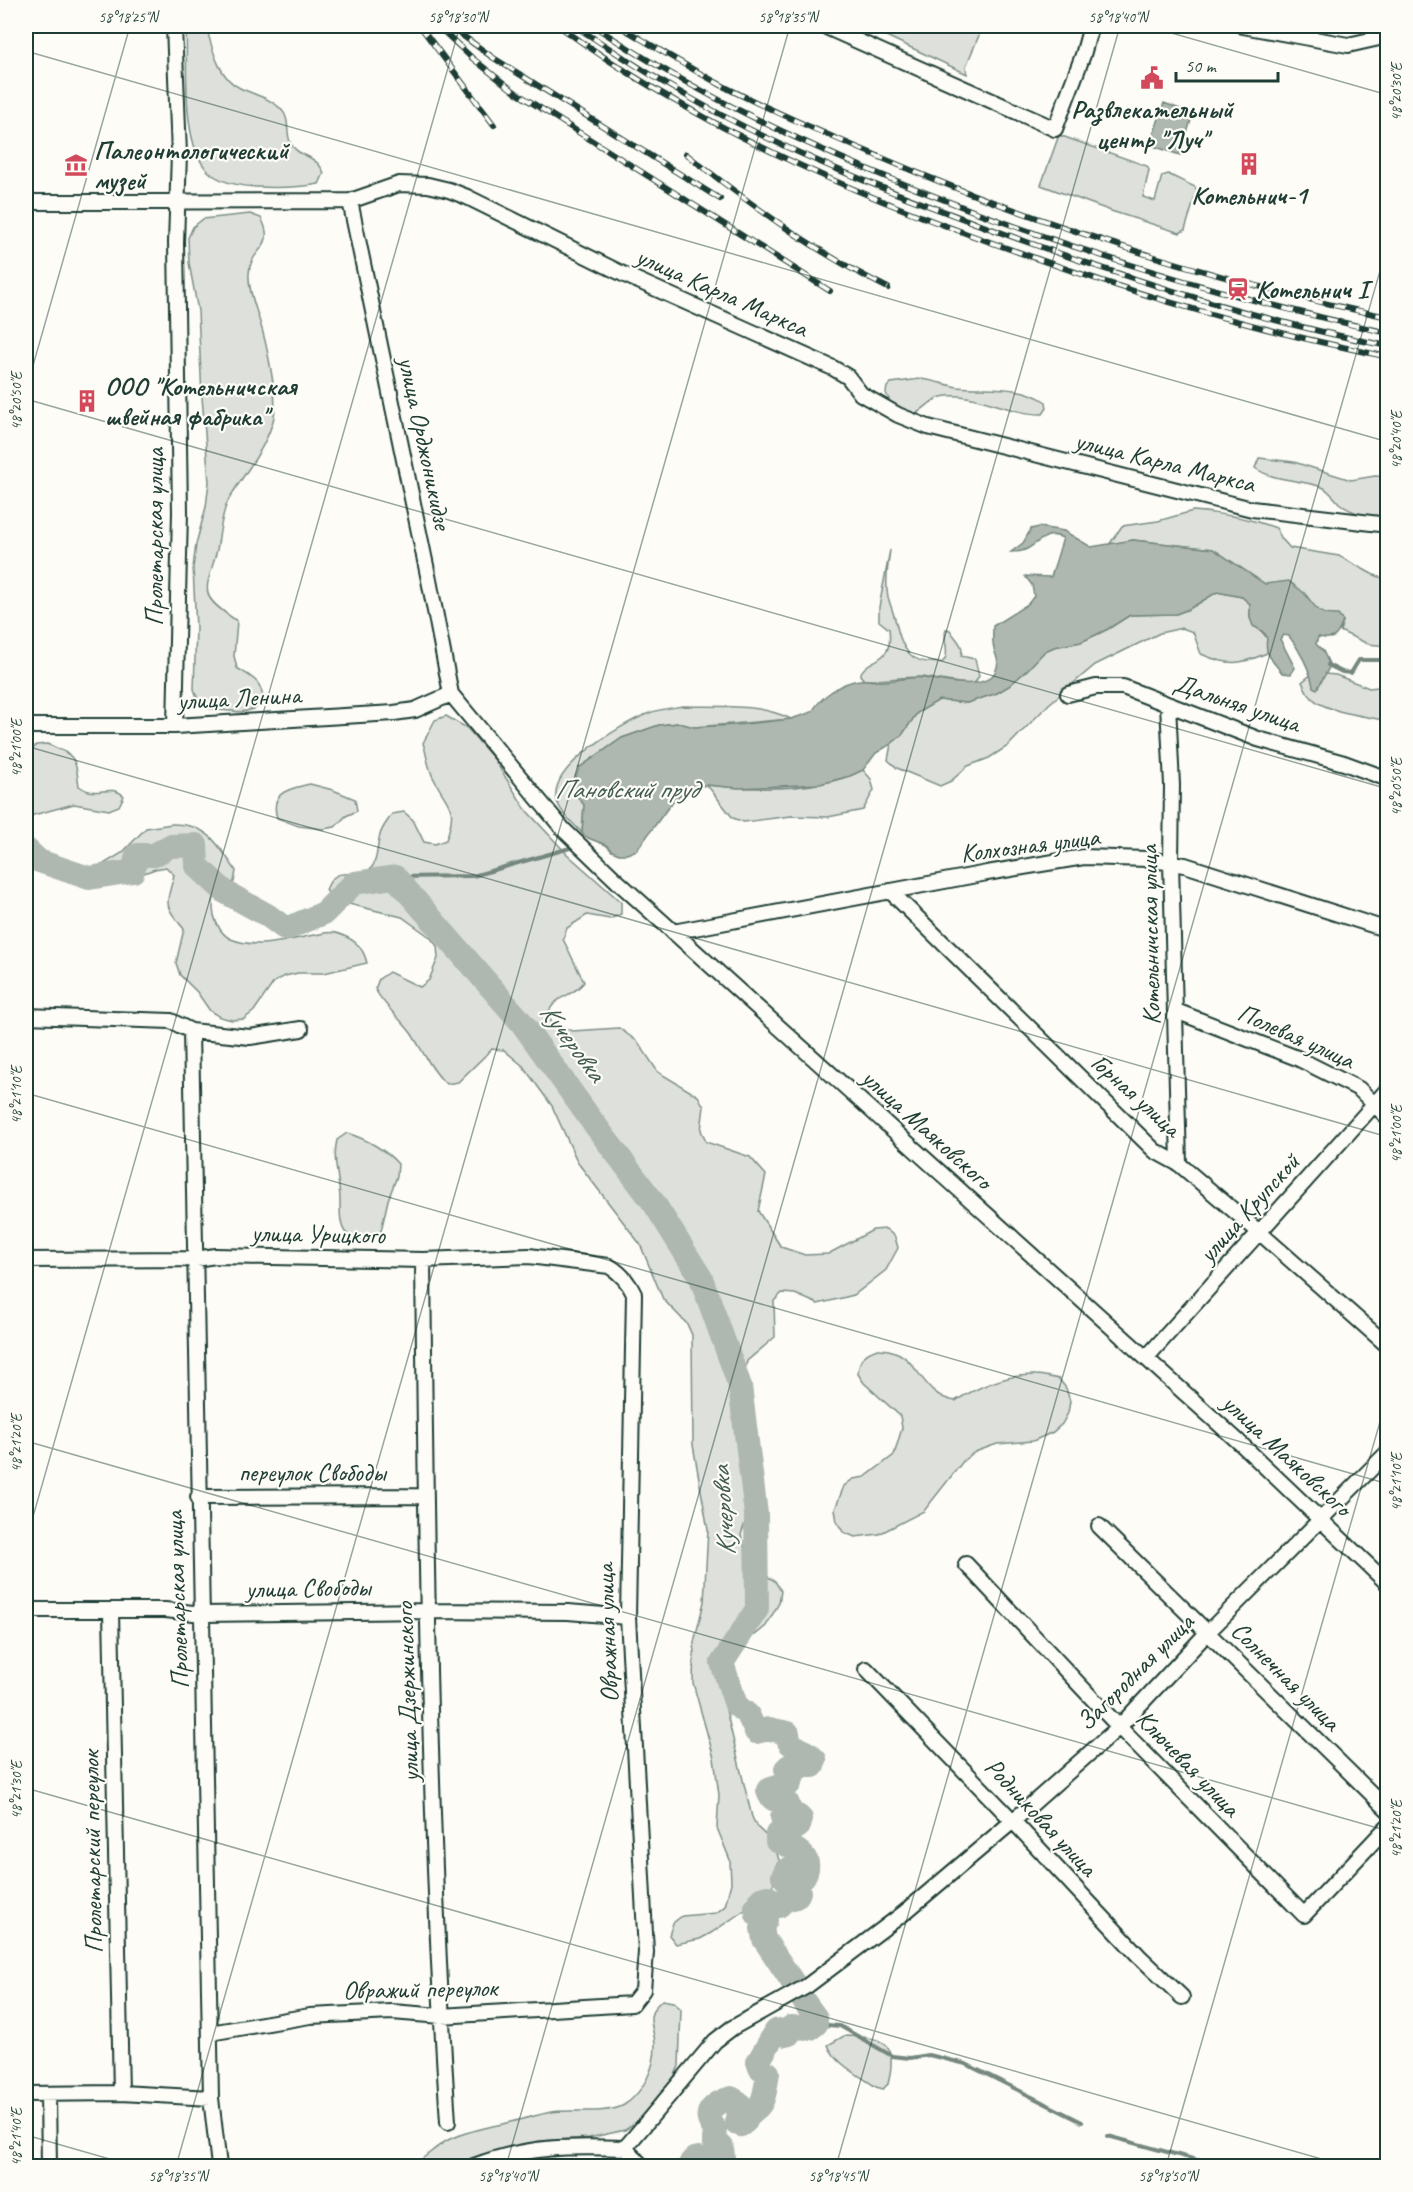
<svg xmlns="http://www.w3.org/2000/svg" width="1413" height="2192" viewBox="0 0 1413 2192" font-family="Caveat,sans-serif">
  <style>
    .green { fill: #dde0db; stroke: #7e8e88; stroke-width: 1.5 }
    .water { fill: #aeb8b1; stroke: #75877f; stroke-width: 1.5 }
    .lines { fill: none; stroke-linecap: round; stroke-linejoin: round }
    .stream { stroke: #75877f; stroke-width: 4 }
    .river { stroke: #aeb8b1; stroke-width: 24 }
    .minor-casing { stroke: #1f3d34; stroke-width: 18 }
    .minor { stroke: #fdfcf7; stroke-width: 14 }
    .rail-casing { stroke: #1f3d34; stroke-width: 6 }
    .rail { stroke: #fdfcf7; stroke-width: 4; stroke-dasharray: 11; stroke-linecap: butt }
    .ticks { fill: none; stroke: #1f3d34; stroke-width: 1.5; stroke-opacity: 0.45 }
    .labels { text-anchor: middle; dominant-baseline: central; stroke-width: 4.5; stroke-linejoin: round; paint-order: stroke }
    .poi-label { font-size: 26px; font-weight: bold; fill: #1f3d34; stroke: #fdfcf7; text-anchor: start }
    .street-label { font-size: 26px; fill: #1f3d34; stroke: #fdfcf7 }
    .water-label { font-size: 27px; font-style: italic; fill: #435c53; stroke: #fdfcf7 }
    .neatline { fill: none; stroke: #1f3d34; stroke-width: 2 }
    .ticks-label { font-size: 15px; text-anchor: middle; fill: #1f3d34 }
  </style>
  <rect width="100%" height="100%" fill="#fdfcf7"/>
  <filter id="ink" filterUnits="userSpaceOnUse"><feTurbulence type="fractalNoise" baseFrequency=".0167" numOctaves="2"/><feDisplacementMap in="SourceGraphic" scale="12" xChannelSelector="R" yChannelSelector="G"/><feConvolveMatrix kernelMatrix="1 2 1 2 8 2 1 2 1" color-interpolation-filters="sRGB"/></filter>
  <g filter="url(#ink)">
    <path class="green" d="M 186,26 L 206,26 C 212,47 218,78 240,88 C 253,94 270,98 281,109 C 291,119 285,133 291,144 C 299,158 315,153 324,173 L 319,184 C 297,188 278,188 256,187 C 240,186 221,183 209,172 C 180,145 188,64 186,26 Z
      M 865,26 L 983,26 L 966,66 L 967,74 Z
      M 1059,135 L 1147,166 L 1149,170 L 1143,197 L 1155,201 L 1162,176 L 1168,174 L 1195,187 L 1197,191 L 1185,230 L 1180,233 L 1111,211 L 1041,185 Z
      M 250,214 L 261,218 C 278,249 249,248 249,274 C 248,289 255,305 259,319 C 266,341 278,395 274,417 C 267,448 243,474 228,501 C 221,515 220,534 217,550 C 206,592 196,594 237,621 L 234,656 L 237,668 C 253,678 263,681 263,703 L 254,709 L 242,712 L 218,710 L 207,708 L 198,700 L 194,689 L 196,628 L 193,568 L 196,544 L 206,507 L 209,482 L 202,397 L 198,311 L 189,263 L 188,238 L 193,227 L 203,219 Z
      M 920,379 C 933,380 945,385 958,387 C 988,390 1020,384 1046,402 L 1047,408 L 1043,414 C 1009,415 973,390 941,397 C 930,400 923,411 913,415 L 891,404 L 886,393 L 887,387 L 891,383 Z
      M 1259,458 L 1294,462 L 1351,480 L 1375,476 L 1387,477 L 1387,518 C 1372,517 1351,514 1339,503 C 1334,498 1329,490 1322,487 C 1300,479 1275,482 1255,468 Z
      M 1193,511 C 1222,513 1249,518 1276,528 L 1282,539 L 1290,548 L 1339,556 L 1372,574 L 1387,580 L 1387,646 L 1368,644 L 1340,631 L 1343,621 L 1338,616 L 1328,616 L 1317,610 L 1304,593 L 1265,584 L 1213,549 L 1133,540 L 1109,545 L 1122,526 L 1158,521 Z
      M 890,550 C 888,565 885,582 888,597 C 890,604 893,612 895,619 C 902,648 908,666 943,662 C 951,652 942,641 946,629 L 950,630 C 955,639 965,645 961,656 L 975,659 L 979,676 L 974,684 C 957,685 940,679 922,677 C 903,676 885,681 864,680 L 860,675 C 867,656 894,666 889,629 L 879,621 L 879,607 Z
      M 1217,592 L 1242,597 L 1250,604 L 1250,618 L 1268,639 L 1267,653 C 1240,665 1229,666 1201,654 L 1193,632 L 1182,628 L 1160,633 L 1095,665 L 1049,704 L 1008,746 L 989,758 L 968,766 L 951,781 L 940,786 L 897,768 L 888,760 L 891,744 L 902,735 L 917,713 L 939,700 L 967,703 L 997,693 L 1009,686 L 1027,670 L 1045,651 L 1054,647 L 1081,642 L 1108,629 L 1130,615 L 1176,614 L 1189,609 Z
      M 1313,673 L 1336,675 L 1369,688 L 1387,686 L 1387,721 C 1367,716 1334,713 1317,702 C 1309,697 1306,690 1302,682 Z
      M 683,706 C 719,707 759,703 791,719 L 694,727 L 678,723 L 659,725 L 622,738 L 579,768 L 580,797 L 584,805 L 582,833 C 573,823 557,810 556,796 C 553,765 622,724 647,714 C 658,709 672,708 683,706 Z
      M 446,716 L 467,728 L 494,759 L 526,810 L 567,854 L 621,902 L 621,914 L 610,919 L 587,915 L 567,928 L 563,939 L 584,982 C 572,998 559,993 549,1011 L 551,1022 L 572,1031 L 619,1028 L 638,1042 L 658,1072 L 698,1096 L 704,1107 L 701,1130 L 706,1142 L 750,1157 L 766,1175 L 758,1211 L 781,1247 L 805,1255 L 828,1254 L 873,1230 L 886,1229 L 895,1237 L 898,1248 L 886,1270 L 854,1295 L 818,1304 L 795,1294 L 782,1293 L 774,1301 L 775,1337 L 747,1361 L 742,1384 L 758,1467 L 755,1492 L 741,1535 L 748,1560 L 755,1569 L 775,1581 L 781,1591 L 779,1603 L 766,1626 L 755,1635 L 731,1641 L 724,1651 L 720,1685 L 752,1817 L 757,1827 L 774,1843 L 781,1867 L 771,1889 L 761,1899 L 711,1933 L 700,1939 L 676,1944 L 669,1935 L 673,1923 L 682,1916 L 716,1913 L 725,1906 L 731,1883 L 730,1860 L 717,1828 L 719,1795 L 714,1758 L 693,1683 L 694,1642 L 704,1602 L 708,1530 L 693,1445 L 692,1335 L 687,1324 L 663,1299 L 640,1244 L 578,1163 L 552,1106 L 523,1066 L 504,1050 L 492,1049 L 458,1082 L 446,1084 C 431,1070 423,1051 411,1033 C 400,1018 384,1006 375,989 L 379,979 L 389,972 L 420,987 L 429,980 L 438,958 L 437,946 L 430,937 L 402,917 L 333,900 L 326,890 C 337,859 358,885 372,867 C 378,859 377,844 380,835 C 382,827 388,821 392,814 L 404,812 L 413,820 L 424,842 L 435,844 L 446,840 C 458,805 449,809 434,779 C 428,769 427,755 423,743 L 435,720 Z
      M 47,744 C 76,756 75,756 79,786 C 82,788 85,790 89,791 C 102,794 112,785 124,796 L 119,806 L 109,810 L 74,804 L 26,817 L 26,758 L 36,745 Z
      M 863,770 L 871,779 L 874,790 L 863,810 L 828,817 L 791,816 L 744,822 L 733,818 L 707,785 C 755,790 819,792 863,770 Z
      M 310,784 L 333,790 L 355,799 L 357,811 L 346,816 L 335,827 L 323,829 L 299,826 L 277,818 C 269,791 290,789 310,784 Z
      M 172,824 C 207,823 218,844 236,871 L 234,882 C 230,883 224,885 221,887 C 206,901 214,931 231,939 C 257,950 288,940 314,935 C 321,934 330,931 336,933 C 353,938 363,946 367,963 L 324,973 L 298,973 L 285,976 L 274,982 L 254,1011 L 244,1019 L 232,1020 L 220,1017 L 210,1011 L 197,992 L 180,975 L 176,963 L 184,929 C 163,904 166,906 174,875 L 166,867 L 155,869 L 120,882 L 105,876 L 102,865 L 122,853 L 146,828 Z
      M 347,1133 C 366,1139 386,1150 398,1164 L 397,1176 L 388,1200 L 381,1231 L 372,1240 C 331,1243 343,1213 339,1187 C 337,1170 333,1156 337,1140 Z
      M 878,1349 C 920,1348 917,1395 955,1401 C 978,1387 1008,1374 1036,1375 C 1043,1375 1052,1378 1059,1379 L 1066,1388 L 1070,1401 L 1068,1413 L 1062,1424 L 1053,1432 L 1033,1441 L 997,1444 L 975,1452 L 964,1460 L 924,1511 L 879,1534 L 855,1537 L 843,1532 L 837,1522 L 835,1509 L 844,1486 L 853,1479 L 865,1477 L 894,1455 L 902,1428 L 900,1416 L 864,1383 L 858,1374 C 859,1359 864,1353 878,1349 Z
      M 662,2000 L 673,2002 L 681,2009 L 679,2066 L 674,2077 L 644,2116 L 625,2130 L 589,2138 L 539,2141 L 455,2166 L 411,2166 C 424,2159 435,2147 448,2140 C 466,2131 486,2128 506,2123 C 521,2120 536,2115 551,2112 C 571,2109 607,2115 624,2105 C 643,2093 655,2068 655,2046 C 655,2025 642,2018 662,2000 Z
      M 844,2036 C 884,2037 898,2041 888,2084 L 883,2089 L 876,2087 C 861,2076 835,2064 828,2045 Z"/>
    <path class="water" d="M 1164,103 L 1193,114 L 1180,155 L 1150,145 Z
      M 1039,527 L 1064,531 L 1091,547 L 1133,540 L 1213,549 L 1265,584 L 1289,581 C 1294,586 1300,589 1305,594 C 1316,607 1318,616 1338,615 L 1343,621 C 1337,638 1334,640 1318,637 L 1316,644 L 1323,651 L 1330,666 L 1317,689 L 1313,687 C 1311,671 1299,649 1289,636 L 1283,635 L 1280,639 L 1295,668 L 1291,674 L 1282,673 C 1278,667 1270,660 1268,653 C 1262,638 1276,638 1253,626 L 1250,618 L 1250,604 L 1242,597 L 1217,592 L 1189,609 L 1176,614 L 1130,615 L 1108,629 L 1081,642 L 1054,647 L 1045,651 L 1027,670 L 1009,686 L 997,693 L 967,703 L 939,700 L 917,713 L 902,735 L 891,744 L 876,753 L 863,770 L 850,776 L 820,784 L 738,788 L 707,785 L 691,788 L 679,796 L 667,809 L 637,850 L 627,854 L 619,854 L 612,851 L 606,845 L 588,838 L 582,833 L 584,805 L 574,792 L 574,782 L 579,768 L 622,738 L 659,725 L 679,723 L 694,727 L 736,725 L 791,719 L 812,712 C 821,696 842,682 860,680 C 867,679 875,682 883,681 C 897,681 910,676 924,678 C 943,680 986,693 996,670 C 1000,661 996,657 994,649 C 992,641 993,633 993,626 L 1028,604 L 1034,596 L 1032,585 L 1025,576 L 1051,577 L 1063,538 C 1047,530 1040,542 1027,549 C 1022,552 1016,552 1011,552 L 1023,543 L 1031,529 Z"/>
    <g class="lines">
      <path class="stream" d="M 1328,665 L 1342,672 L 1351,673 L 1359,660 L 1388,660
        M 395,877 L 473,876 L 570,848
        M 816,2024 L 840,2026 L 892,2056 L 910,2058 L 929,2055 L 966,2064 L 1082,2122
        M 1108,2136 L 1219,2166"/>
      <path class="river" d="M 26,849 L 39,861 L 89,878 L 133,871 L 137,855 L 154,855 L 170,846 L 196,845 L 197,866 L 225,892 L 267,915 L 286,929 L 324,913 L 354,883 L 395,877 L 522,1023 L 589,1117 L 654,1203 L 701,1278 L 740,1386 L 756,1514 L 757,1609 L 722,1663 L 736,1705 L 748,1715 L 756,1732 L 769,1729 L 788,1733 L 789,1742 L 791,1744 L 810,1755 L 815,1760 L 813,1766 L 789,1766 L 786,1769 L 793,1776 L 790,1783 L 768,1790 C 770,1802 779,1800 788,1804 L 789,1808 L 782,1817 L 783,1820 L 789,1821 L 798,1816 L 801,1819 L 799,1826 L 793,1830 L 783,1828 L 777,1834 L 777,1841 C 792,1847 816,1856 804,1876 C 796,1875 796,1867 786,1870 L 783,1876 L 790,1884 L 797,1886 L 799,1892 C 796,1900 793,1898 787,1898 L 779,1906 L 768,1897 L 761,1899 L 756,1907 L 757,1914 L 766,1920 L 762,1928 L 764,1939 L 794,1984
        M 689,2166 C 696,2150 708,2163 719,2163 L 723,2157 L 722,2147 L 714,2140 L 715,2129 C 699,2113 716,2102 731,2098 L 738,2102 L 737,2123 L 741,2125 L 745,2122 C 749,2110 756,2112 761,2103 C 766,2095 766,2082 768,2073 L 760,2068 L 758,2062 L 776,2031 L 779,2030 L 785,2035 L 789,2034 L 791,2027 L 811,2028 L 816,2024 L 816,2018 L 803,2000"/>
      <g class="minor-casing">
        <path id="minor" d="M 174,26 L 179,154 L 176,242 L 180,512 L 175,726
          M 824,26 L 1055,129 L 1083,55 L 1091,26
          M 1243,26 L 1348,45 L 1388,36
          M 350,201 L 429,580 L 451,694 L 563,829 L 617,881 L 1239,1442 L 1388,1584
          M 26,202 L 350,201 L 399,184 L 428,185 L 449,190 L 467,197 L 623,274 L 833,368 L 848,377 L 861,394 L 898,415 L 928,427 L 1252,509 L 1388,525
          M 1068,694 L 1096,687 L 1123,687 L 1258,739 L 1344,763 L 1388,779
          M 1168,705 L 1172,785 L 1171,862 L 1179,1164
          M 26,726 L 175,726 L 394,713 L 415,710 L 451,694
          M 890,891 L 1155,1151 L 1179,1164 L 1259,1232 L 1388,1346
          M 673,932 L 987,873 L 1084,857 L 1147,859 L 1185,865 L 1388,930
          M 1176,1011 L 1297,1058 L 1359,1089 L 1388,1118
          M 26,1016 L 171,1021 L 191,1031 L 250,1037 L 301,1029
          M 191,1031 L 211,2098 L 219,2166
          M 26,1260 L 196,1259 L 215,1256 L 423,1260 L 529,1256 L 609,1266 C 621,1273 628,1281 634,1294 L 628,1617 L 646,1952 L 643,1990 L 632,2004 L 441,2016 L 392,2012 L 310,2016 L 210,2033
          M 423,1260 C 426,1547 429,1835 448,2122
          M 1146,1358 L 1388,1089
          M 198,1497 L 425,1496
          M 1099,1526 L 1388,1810
          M 966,1564 L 1119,1727 L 1304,1915 L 1388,1826
          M 26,1610 L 165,1610 L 203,1614 L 428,1611 L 568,1612 L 628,1617
          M 111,1611 L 121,2093
          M 866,1669 L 1013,1821 L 1139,1956 L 1182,1997
          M 26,2094 L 121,2093 L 211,2098
          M 48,2094 L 49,2166
          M 625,2148 L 715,2041 L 732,2028 L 807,1986 L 904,1913 L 1013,1821 L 1119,1727 L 1208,1632 L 1388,1452
          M 625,2148 L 642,2166
          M 474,2166 C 525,2146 571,2146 625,2148"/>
      </g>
      <use href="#minor" class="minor"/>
      <g class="rail-casing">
        <path id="rail" d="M 420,26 L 494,125
          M 438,26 L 472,58 L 515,92 L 830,291
          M 559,26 C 694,124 847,192 1004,247 C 1087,277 1170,304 1255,326 C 1299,338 1343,347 1388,357
          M 575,26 C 609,48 643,71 678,91 C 788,155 908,199 1027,242 C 1144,284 1265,322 1388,346
          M 594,26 C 699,96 811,148 929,194 C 1078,253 1231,298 1388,333
          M 619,26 C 653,46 686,66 721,85 C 773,112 828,135 882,158 C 971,196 1062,228 1155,257 C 1232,280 1309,301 1388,317
          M 451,27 L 492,57 L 720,199
          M 686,154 C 750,204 815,252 888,288"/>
      </g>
      <use href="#rail" class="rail"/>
    </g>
  </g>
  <path class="ticks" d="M 1147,26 L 1388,95M 26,51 L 1388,442M 26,390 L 130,26M 26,399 L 1388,789M 26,746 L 1388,1137M 26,1093 L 1388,1484M 26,1441 L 1388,1831M 26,1541 L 460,26M 26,1788 L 1346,2166M 26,2135 L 134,2166M 176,2166 L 790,26M 506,2166 L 1120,26M 836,2166 L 1388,243M 1166,2166 L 1388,1394"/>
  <defs>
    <g id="civic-bare" transform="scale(1.8)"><path d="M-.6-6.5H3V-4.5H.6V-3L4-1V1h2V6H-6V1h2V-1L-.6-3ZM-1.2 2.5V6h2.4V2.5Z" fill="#d1495b" stroke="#fdfcf7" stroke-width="2.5" paint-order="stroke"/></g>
    <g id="building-bare" transform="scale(1.8)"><path d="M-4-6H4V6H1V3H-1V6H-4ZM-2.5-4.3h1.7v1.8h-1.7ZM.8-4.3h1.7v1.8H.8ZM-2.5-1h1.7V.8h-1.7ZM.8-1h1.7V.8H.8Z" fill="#d1495b" stroke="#fdfcf7" stroke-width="2.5" paint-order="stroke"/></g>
    <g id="museum-bare" transform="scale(1.8)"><path d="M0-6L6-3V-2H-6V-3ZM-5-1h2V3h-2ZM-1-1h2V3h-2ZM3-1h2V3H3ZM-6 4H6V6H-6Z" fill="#d1495b" stroke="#fdfcf7" stroke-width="2.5" paint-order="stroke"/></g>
    <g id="station-bare" transform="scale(1.8)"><path d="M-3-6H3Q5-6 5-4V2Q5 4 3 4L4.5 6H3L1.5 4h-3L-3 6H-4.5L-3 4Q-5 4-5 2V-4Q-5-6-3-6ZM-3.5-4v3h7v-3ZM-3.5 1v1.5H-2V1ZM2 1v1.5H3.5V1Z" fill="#d1495b" stroke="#fdfcf7" stroke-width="2.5" paint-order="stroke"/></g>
  </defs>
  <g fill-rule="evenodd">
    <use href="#civic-bare" x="1152" y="78"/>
    <use href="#building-bare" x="1249" y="164"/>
    <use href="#museum-bare" x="76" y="165"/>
    <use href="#station-bare" x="1238" y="289"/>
    <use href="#building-bare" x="87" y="401"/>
  </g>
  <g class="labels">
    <g class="poi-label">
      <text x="1152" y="109" text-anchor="middle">Развлекательный<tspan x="1152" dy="30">центр "Луч"</tspan></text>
      <text x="94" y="150">Палеонтологический<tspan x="94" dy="30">музей</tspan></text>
      <text x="1249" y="195" text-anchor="middle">Котельнич-1</text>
      <text x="1256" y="289">Котельнич I</text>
      <text x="105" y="386">ООО "Котельничская<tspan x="105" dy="30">швейная фабрика"</tspan></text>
    </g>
    <g class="street-label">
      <text transform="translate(722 292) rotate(24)">улица Карла Маркса</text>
      <text transform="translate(425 443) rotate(78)">улица Орджоникидзе</text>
      <text transform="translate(1165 462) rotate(14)">улица Карла Маркса</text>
      <text transform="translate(154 537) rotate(-90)">Пролетарская улица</text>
      <text transform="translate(239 698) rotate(-3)">улица Ленина</text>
      <text transform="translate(1237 703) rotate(19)">Дальняя улица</text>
      <text transform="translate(1030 845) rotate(-7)">Колхозная улица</text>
      <text transform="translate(1150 935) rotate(-91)">Котельничская улица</text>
      <text transform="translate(1296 1036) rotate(24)">Полевая улица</text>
      <text transform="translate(1136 1095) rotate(42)">Горная улица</text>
      <text transform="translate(927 1129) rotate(42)">улица Маяковского</text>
      <text transform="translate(1249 1208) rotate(-48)">улица Крупской</text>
      <text transform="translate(318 1234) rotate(1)">улица Урицкого</text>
      <text transform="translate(1287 1455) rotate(43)">улица Маяковского</text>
      <text x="312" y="1472">переулок Свободы</text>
      <text transform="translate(308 1588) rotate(-1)">улица Свободы</text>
      <text transform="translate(177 1600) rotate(-92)">Пролетарская улица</text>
      <text transform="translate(607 1633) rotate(-92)">Овражная улица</text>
      <text transform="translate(1135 1672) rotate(-45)">Загородная улица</text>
      <text transform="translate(1286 1676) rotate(45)">Солнечная улица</text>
      <text transform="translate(407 1692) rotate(-92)">улица Дзержинского</text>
      <text transform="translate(1188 1763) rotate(46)">Ключевая улица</text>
      <text transform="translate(1041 1817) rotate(47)">Родниковая улица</text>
      <text transform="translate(92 1852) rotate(-91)">Пролетарский переулок</text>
      <text transform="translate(420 1989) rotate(-1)">Овражий переулок</text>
    </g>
    <g class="water-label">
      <text x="626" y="789">Пановский пруд</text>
      <text transform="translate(573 1042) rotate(53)">Кучеровка</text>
      <text transform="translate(723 1511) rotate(-94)">Кучеровка</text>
    </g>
  </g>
  <rect width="1413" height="2192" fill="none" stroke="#fdfcf7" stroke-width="66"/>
  <path d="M1176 72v9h102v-9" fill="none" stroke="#1f3d34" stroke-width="3"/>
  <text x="1185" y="72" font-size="18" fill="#1f3d34" stroke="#fdfcf7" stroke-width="4.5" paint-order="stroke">50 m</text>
  <rect x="33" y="33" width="1347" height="2126" class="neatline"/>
  <g class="ticks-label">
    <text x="128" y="22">58°18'25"N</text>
    <text x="458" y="22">58°18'30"N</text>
    <text x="788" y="22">58°18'35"N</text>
    <text x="1118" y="22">58°18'40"N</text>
    <text transform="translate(1396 92) rotate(-90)" y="5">48°20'30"E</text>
    <text transform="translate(16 401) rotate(-90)" y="5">48°20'50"E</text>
    <text transform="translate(1396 440) rotate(-90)" y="5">48°20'40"E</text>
    <text transform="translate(16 748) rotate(-90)" y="5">48°21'00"E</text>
    <text transform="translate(1396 787) rotate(-90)" y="5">48°20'50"E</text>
    <text transform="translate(16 1095) rotate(-90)" y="5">48°21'10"E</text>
    <text transform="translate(1396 1134) rotate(-90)" y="5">48°21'00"E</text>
    <text transform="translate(16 1443) rotate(-90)" y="5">48°21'20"E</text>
    <text transform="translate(1396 1482) rotate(-90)" y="5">48°21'10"E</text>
    <text transform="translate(16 1790) rotate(-90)" y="5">48°21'30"E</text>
    <text transform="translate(1396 1829) rotate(-90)" y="5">48°21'20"E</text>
    <text transform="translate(16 2137) rotate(-90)" y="5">48°21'40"E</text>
    <text x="178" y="2181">58°18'35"N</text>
    <text x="508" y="2181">58°18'40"N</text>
    <text x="838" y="2181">58°18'45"N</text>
    <text x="1168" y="2181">58°18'50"N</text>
  </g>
</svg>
